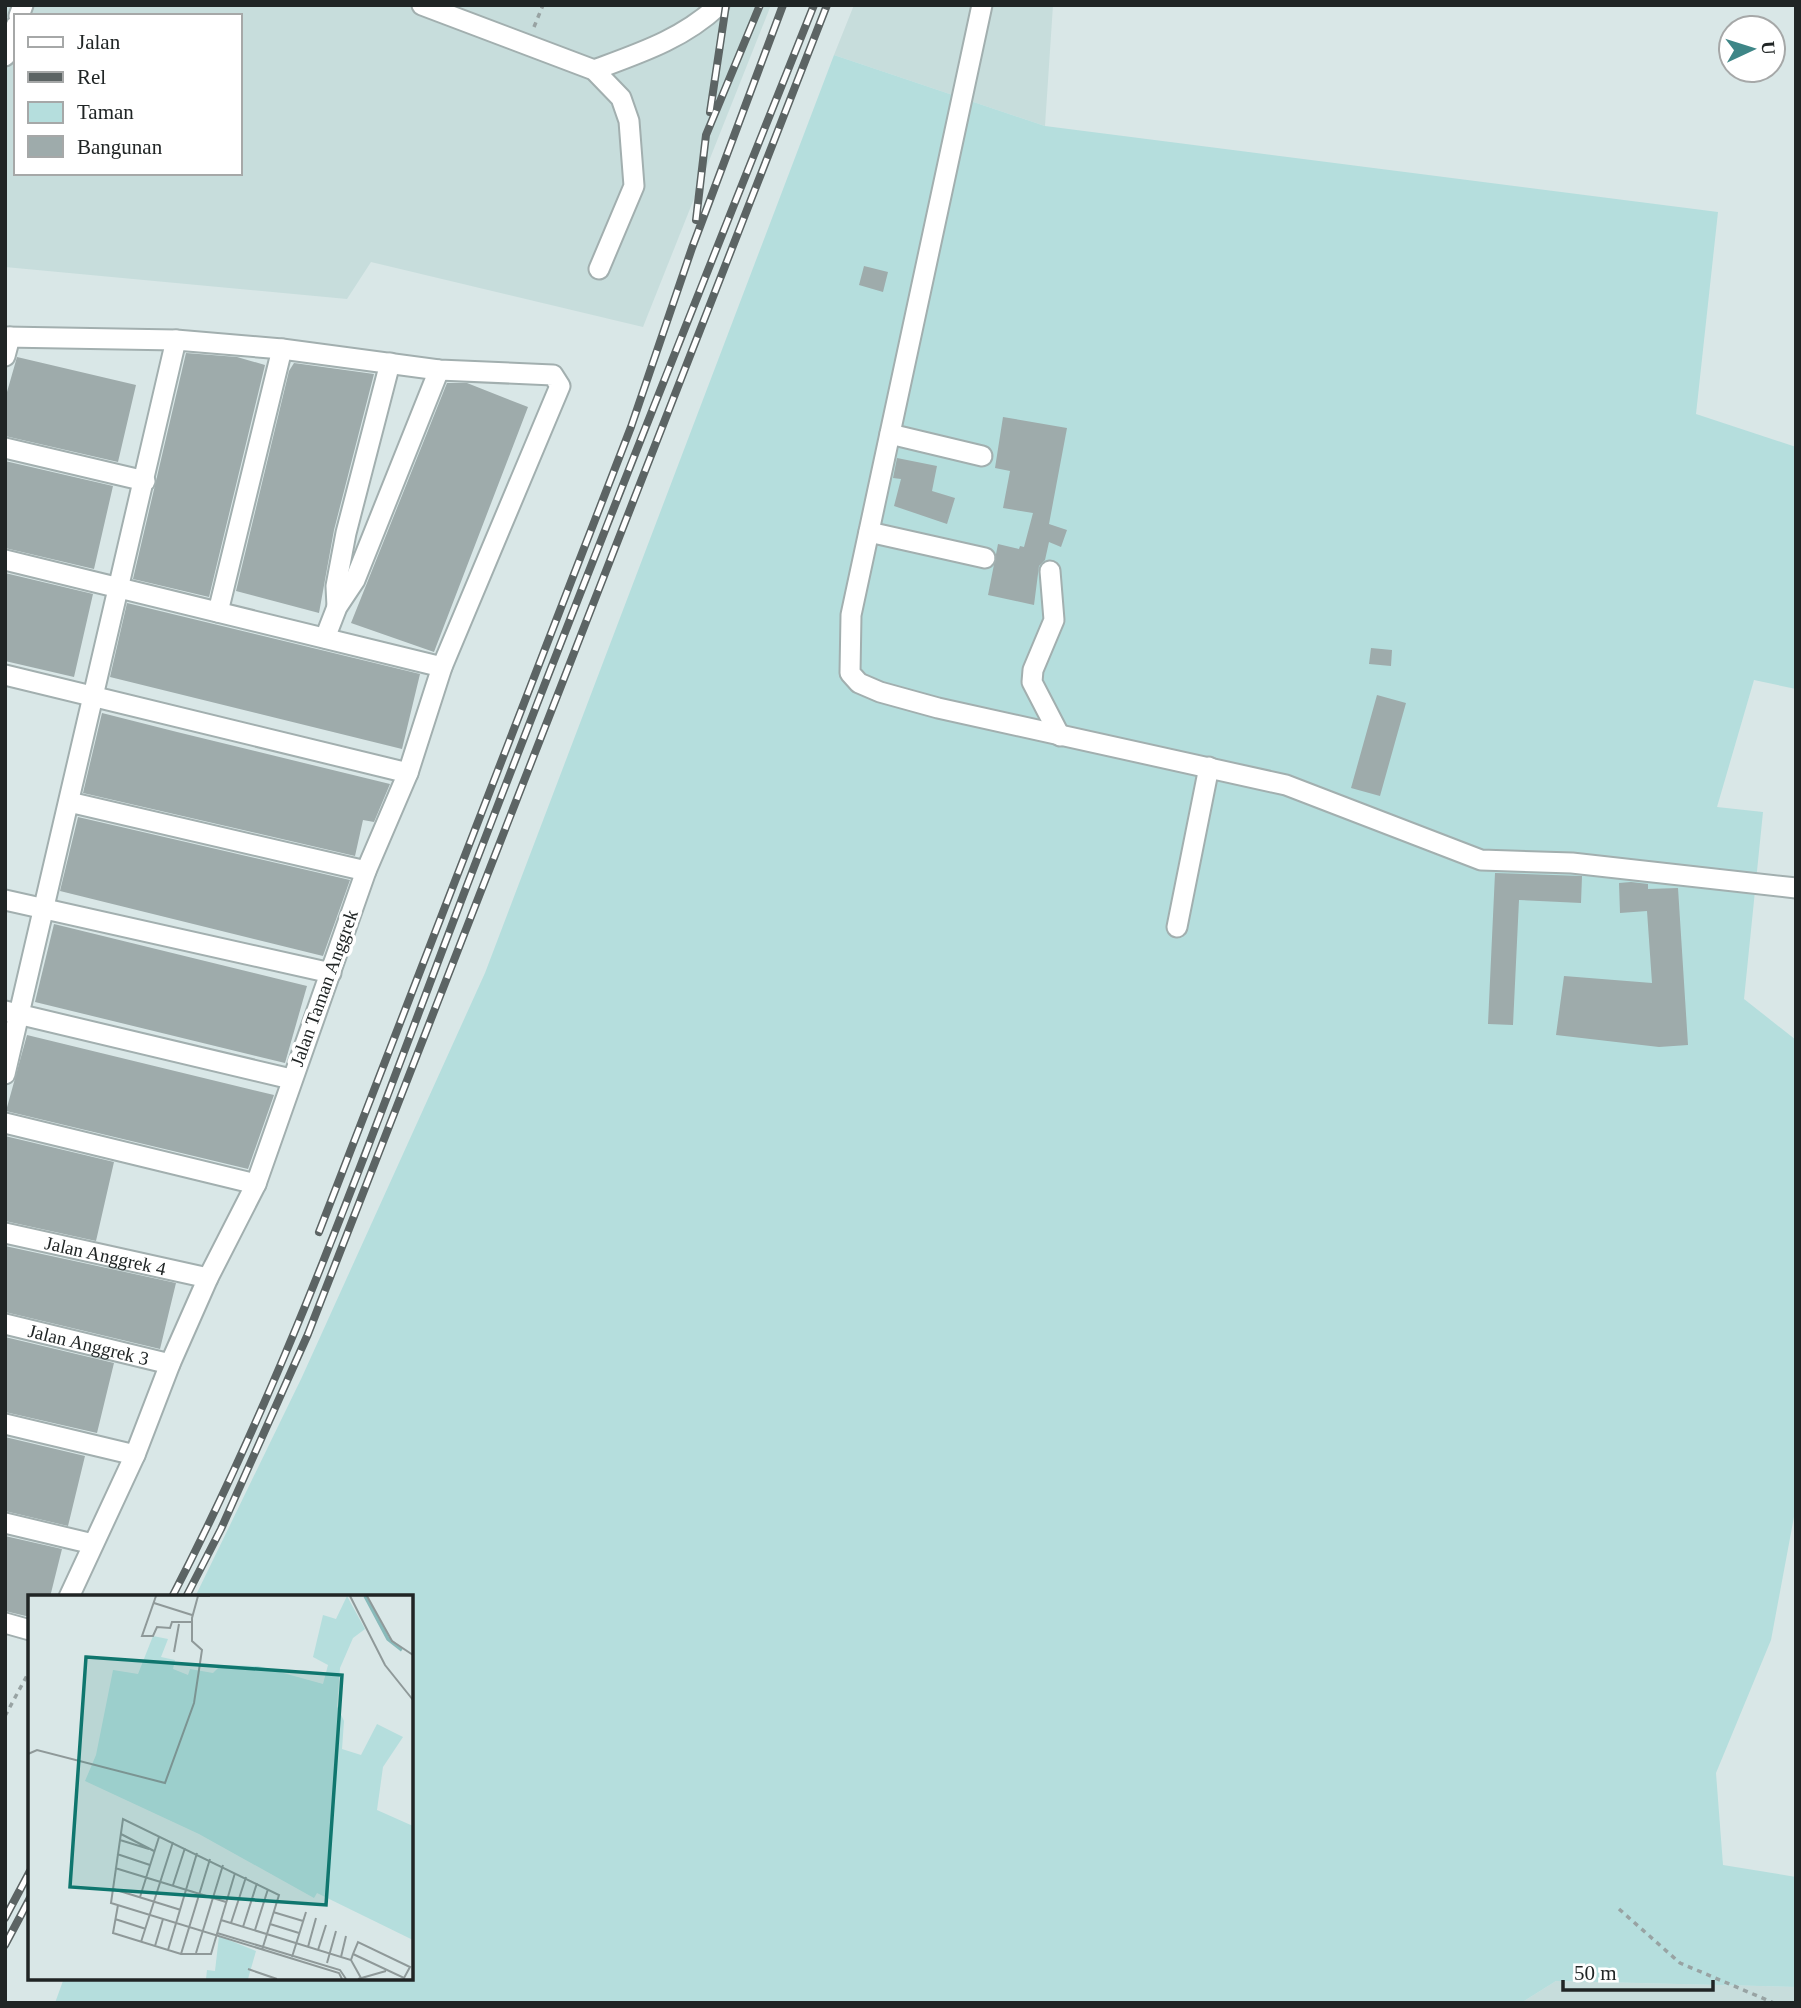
<svg xmlns="http://www.w3.org/2000/svg" width="1801" height="2008" viewBox="0 0 1801 2008" font-family="Georgia,serif">
  <style>
    .built { fill: #c7dddc; fill-rule: evenodd }
    .green { fill: #b5dedd }
    .building { fill: #9eabab }
    .lines { fill: none; stroke-linecap: round; stroke-linejoin: round }
    .minor-casing { stroke: #a2afaf; stroke-width: 23 }
    .path { stroke: #98a3a3; stroke-width: 3.5; stroke-dasharray: 5 5; stroke-linecap: butt }
    .minor { stroke: #fff; stroke-width: 19 }
    .rail-casing { stroke: #5c6464; stroke-width: 8 }
    .rail { stroke: #fff; stroke-width: 5; stroke-dasharray: 16; stroke-linecap: butt }
    .labels { text-anchor: middle; dominant-baseline: central; stroke-width: 7; stroke-linejoin: round; paint-order: stroke }
    .street-label { font-size: 19px; fill: #202525; stroke: #fff }
    .inset-river { fill: none; stroke: #88baba; stroke-width: 3.5 }
    .inset-road { fill: none; stroke: #8f9999; stroke-width: 2 }
    .view { fill: #0f766e; fill-opacity: 0.15; stroke: #0f766e; stroke-width: 3.5 }
    .inset-edge { fill: none; stroke: #202525; stroke-width: 3.5 }
  </style>
  <rect width="100%" height="100%" fill="#d9e7e7"/>
  <path class="built" d="M 5,5 L 771,5 L 643,327 L 371,262 L 347,299 L 5,267 ZM 16,16 L 240,16 L 240,173 L 16,173 Z
    M 854,5 L 1053,5 L 1045,126 L 834,55 Z
    M 1556,1981 L 1796,1987 L 1796,2003 L 1521,2003 Z"/>
  <path class="green" d="M 834,55 L 1045,126 L 1718,212 L 1696,414 L 1796,447 L 1796,689 L 1754,680 L 1717,807 L 1763,812 L 1744,999 L 1796,1040 L 1796,1506 L 1771,1640 L 1716,1773 L 1723,1865 L 1796,1877 L 1796,1987 L 1556,1981 L 1521,2003 L 55,2003 L 64,1978 L 411,1978 L 411,1597 L 195,1597 L 302,1377 L 485,973 Z"/>
  <path class="building" d="M 864,266 L 888,272 L 883,292 L 859,285 Z
    M 186,353 L 237,357 L 265,365 L 209,597 L 133,579 Z
    M 17,357 L 136,385 L 118,462 L 5,436 L 5,399 Z
    M 294,363 L 374,374 L 334,530 L 319,613 L 236,591 L 289,371 Z
    M 447,383 L 467,383 L 528,407 L 434,652 L 351,623 Z
    M 1003,417 L 1067,428 L 1049,524 L 1067,530 L 1061,547 L 1049,542 L 1045,560 L 1039,566 L 1034,605 L 988,595 L 998,544 L 1019,549 L 1020,546 L 1024,547 L 1033,513 L 1003,508 L 1010,471 L 995,468 Z
    M 897,458 L 937,466 L 932,491 L 955,498 L 947,524 L 894,506 L 901,479 L 893,478 Z
    M 5,461 L 113,486 L 94,569 L 5,548 Z
    M 5,573 L 93,594 L 74,677 L 5,661 Z
    M 127,603 L 420,674 L 402,749 L 110,677 Z
    M 1371,648 L 1392,650 L 1391,666 L 1369,664 Z
    M 1377,695 L 1406,703 L 1380,796 L 1351,788 Z
    M 102,713 L 177,732 L 390,784 L 374,822 L 363,820 L 355,856 L 83,793 Z
    M 78,817 L 350,880 L 323,956 L 60,891 Z
    M 1495,873 L 1582,876 L 1581,903 L 1519,900 L 1513,1025 L 1488,1024 Z
    M 1631,882 L 1648,884 L 1648,889 L 1678,888 L 1688,1045 L 1659,1047 L 1556,1035 L 1564,976 L 1652,983 L 1647,911 L 1620,913 L 1619,883 Z
    M 54,924 L 307,986 L 285,1063 L 35,1002 Z
    M 27,1035 L 274,1095 L 248,1169 L 6,1111 Z
    M 5,1136 L 114,1162 L 96,1241 L 5,1221 Z
    M 5,1246 L 176,1283 L 160,1349 L 5,1312 Z
    M 5,1337 L 114,1363 L 97,1433 L 5,1412 Z
    M 5,1437 L 85,1456 L 68,1526 L 5,1511 Z
    M 5,1536 L 62,1549 L 50,1597 L 30,1597 L 30,1617 L 5,1611 Z"/>
  <g class="lines">
    <g class="minor-casing">
      <g id="minor">
        <path d="M 422,5 L 594,70 L 621,98 L 629,121 L 634,186 L 599,269"/>
        <path d="M 982,5 L 851,615 L 850,673 L 859,683 L 880,692 L 938,708 L 1286,785 L 1481,860 L 1572,863 L 1796,888"/>
        <path d="M 19,16 L 23,5"/>
        <path d="M 5,56 L 16,26"/>
        <path d="M 594,70 C 640,53 683,39 719,5"/>
        <path d="M 5,337 L 176,340 L 282,349 L 439,370 L 553,375 L 560,386 L 442,667 L 408,773 L 366,871 L 256,1184 L 208,1278 L 170,1364 L 135,1455 L 69,1597"/>
        <path d="M 5,356 L 10,337"/>
        <path d="M 890,434 L 982,456"/>
        <path d="M 5,448 L 145,481"/>
        <path d="M 869,532 L 985,558"/>
        <path d="M 5,560 L 442,667"/>
        <path d="M 1050,571 L 1054,620 L 1033,670 L 1032,682 L 1060,736"/>
        <path d="M 337,607 L 336,586 L 346,533 L 390,363"/>
        <path d="M 218,612 L 282,349"/>
        <path d="M 325,638 L 337,607 L 355,580 L 439,370"/>
        <path d="M 5,675 L 408,773"/>
        <path d="M 69,802 L 366,871"/>
        <path d="M 5,900 L 331,973"/>
        <path d="M 1177,927 L 1209,767"/>
        <path d="M 5,1011 L 291,1079"/>
        <path d="M 5,1074 L 176,340"/>
        <path d="M 5,1123 L 256,1184"/>
        <path id="s1" d="M 5,1233 L 208,1278"/>
        <path id="s2" d="M 5,1324 L 170,1364"/>
        <path d="M 5,1424 L 135,1455"/>
        <path d="M 5,1523 L 93,1544"/>
        <path d="M 5,1623 L 30,1630"/>
      </g>
    </g>
    <path class="path" d="M 534,27 L 543,5
      M 5,1716 L 30,1670
      M 1619,1909 L 1680,1963 L 1774,2003"/>
    <use href="#minor" class="minor"/>
    <g class="rail-casing">
      <path id="rail" d="M 710,112 L 726,5
        M 696,220 L 706,135 L 760,5
        M 319,1232 L 631,427 L 692,248 L 783,5
        M 172,1597 C 290,1370 375,1126 466,888 C 579,593 696,299 814,5
        M 186,1597 L 221,1529 L 308,1334 L 827,5
        M 5,1918 L 30,1871
        M 5,1945 L 30,1898"/>
    </g>
    <use href="#rail" class="rail"/>
  </g>
  <g class="labels">
    <g class="street-label">
      <text transform="translate(324 988) rotate(-70)">Jalan Taman Anggrek</text>
      <text stroke="none"><textPath href="#s1" startOffset="103">Jalan Anggrek 4</textPath></text>
      <text stroke="none"><textPath href="#s2" startOffset="86">Jalan Anggrek 3</textPath></text>
    </g>
  </g>
  <g transform="translate(28 1595)">
    <rect width="385" height="385" fill="#d9e7e7"/>
    <path d="M 319,1 L 337,34 L 325,43 L 312,73 L 309,111 L 316,126 L 314,154 L 333,160 L 349,129 L 375,142 L 355,172 L 349,215 L 385,231 L 385,345 L 289,298 L 286,303 L 171,239 L 57,186 L 68,160 L 85,75 L 110,79 L 125,41 L 140,44 L 133,62 L 147,65 L 145,74 L 160,80 L 162,74 L 185,78 L 193,70 L 230,71 L 295,89 L 300,70 L 285,62 L 295,20 L 308,24 ZM 191,341 L 228,356 L 220,384 L 178,384 L 179,375 L 187,376 Z" fill="#b5dedd"/>
    <path class="inset-river" d="M 337,1 L 360,44 L 374,55"/>
    <path class="inset-road" d="M 128,1 L 114,41 L 125,41 L 129,32 L 142,33 L 144,27 L 163,27M 322,1 L 357,70 L 385,105M 339,1 L 364,46 L 385,60M 126,8 L 164,20M 146,57 L 151,29M 0,159 L 9,155 L 137,188 L 166,108 L 174,55 L 164,46 L 164,23 L 170,1 L 182,1M 93,239 L 126,256M 92,245 L 121,254M 89,259 L 122,270M 87,273 L 198,307M 145,290 L 157,253M 85,294 L 153,315M 112,302 L 131,242M 90,310 L 85,338 L 153,359 L 183,359 L 207,278M 245,317 L 275,326M 87,324 L 118,334M 193,325 L 323,365 L 333,383M 203,328 L 218,282M 242,329 L 271,338M 215,332 L 229,288M 227,335 L 240,294M 189,338 L 312,375 L 318,384M 113,347 L 145,247M 127,351 L 135,324M 280,352 L 288,323M 140,355 L 169,258M 234,355 L 251,300 L 95,224 L 83,308 L 311,378 L 314,384M 290,355 L 298,330M 168,358 L 195,270M 153,359 L 182,264M 264,362 L 278,317M 313,362 L 318,341M 323,365 L 325,359 L 330,347 L 382,372 L 376,383 L 325,359M 299,368 L 308,336M 220,374 L 249,384M 330,384 L 358,376"/>
    <path class="view" d="M 58,62 L 314,80 L 298,310 L 42,292 Z"/>
    <rect width="385" height="385" class="inset-edge"/>
  </g>
  <rect width="1801" height="2008" fill="none" stroke="#202525" stroke-width="14"/>
  <rect x="14" y="14" width="228" height="161" fill="#ffffff" stroke="#a6a8a8" stroke-width="2"/>
  <rect x="28" y="37" width="35" height="10" fill="#ffffff" stroke="#a6a8a8" stroke-width="2"/>
  <text x="77" y="49" font-size="21" fill="#202525">Jalan</text>
  <rect x="28" y="72" width="35" height="10" fill="#5c6464" stroke="#a6a8a8" stroke-width="2"/>
  <text x="77" y="84" font-size="21" fill="#202525">Rel</text>
  <rect x="28" y="102" width="35" height="21" fill="#b5dedd" stroke="#a6a8a8" stroke-width="2"/>
  <text x="77" y="119" font-size="21" fill="#202525">Taman</text>
  <rect x="28" y="136" width="35" height="21" fill="#9eabab" stroke="#a6a8a8" stroke-width="2"/>
  <text x="77" y="154" font-size="21" fill="#202525">Bangunan</text>
  <g transform="translate(1752 49) rotate(86)"><circle r="33" fill="#ffffff" stroke="#a6a8a8" stroke-width="2"/>
  <path d="M0-5L12 26L0 18L-12 26Z" fill="#3e8687"/>
  <text y="-10" font-size="19" font-weight="bold" text-anchor="middle" fill="#202525">U</text>
  </g>
  <path d="M1563 1980v10h150v-10" fill="none" stroke="#202525" stroke-width="3.5"/>
  <text x="1574" y="1980" font-size="21" fill="#202525" stroke="#ffffff" stroke-width="5" paint-order="stroke">50 m</text>
</svg>
